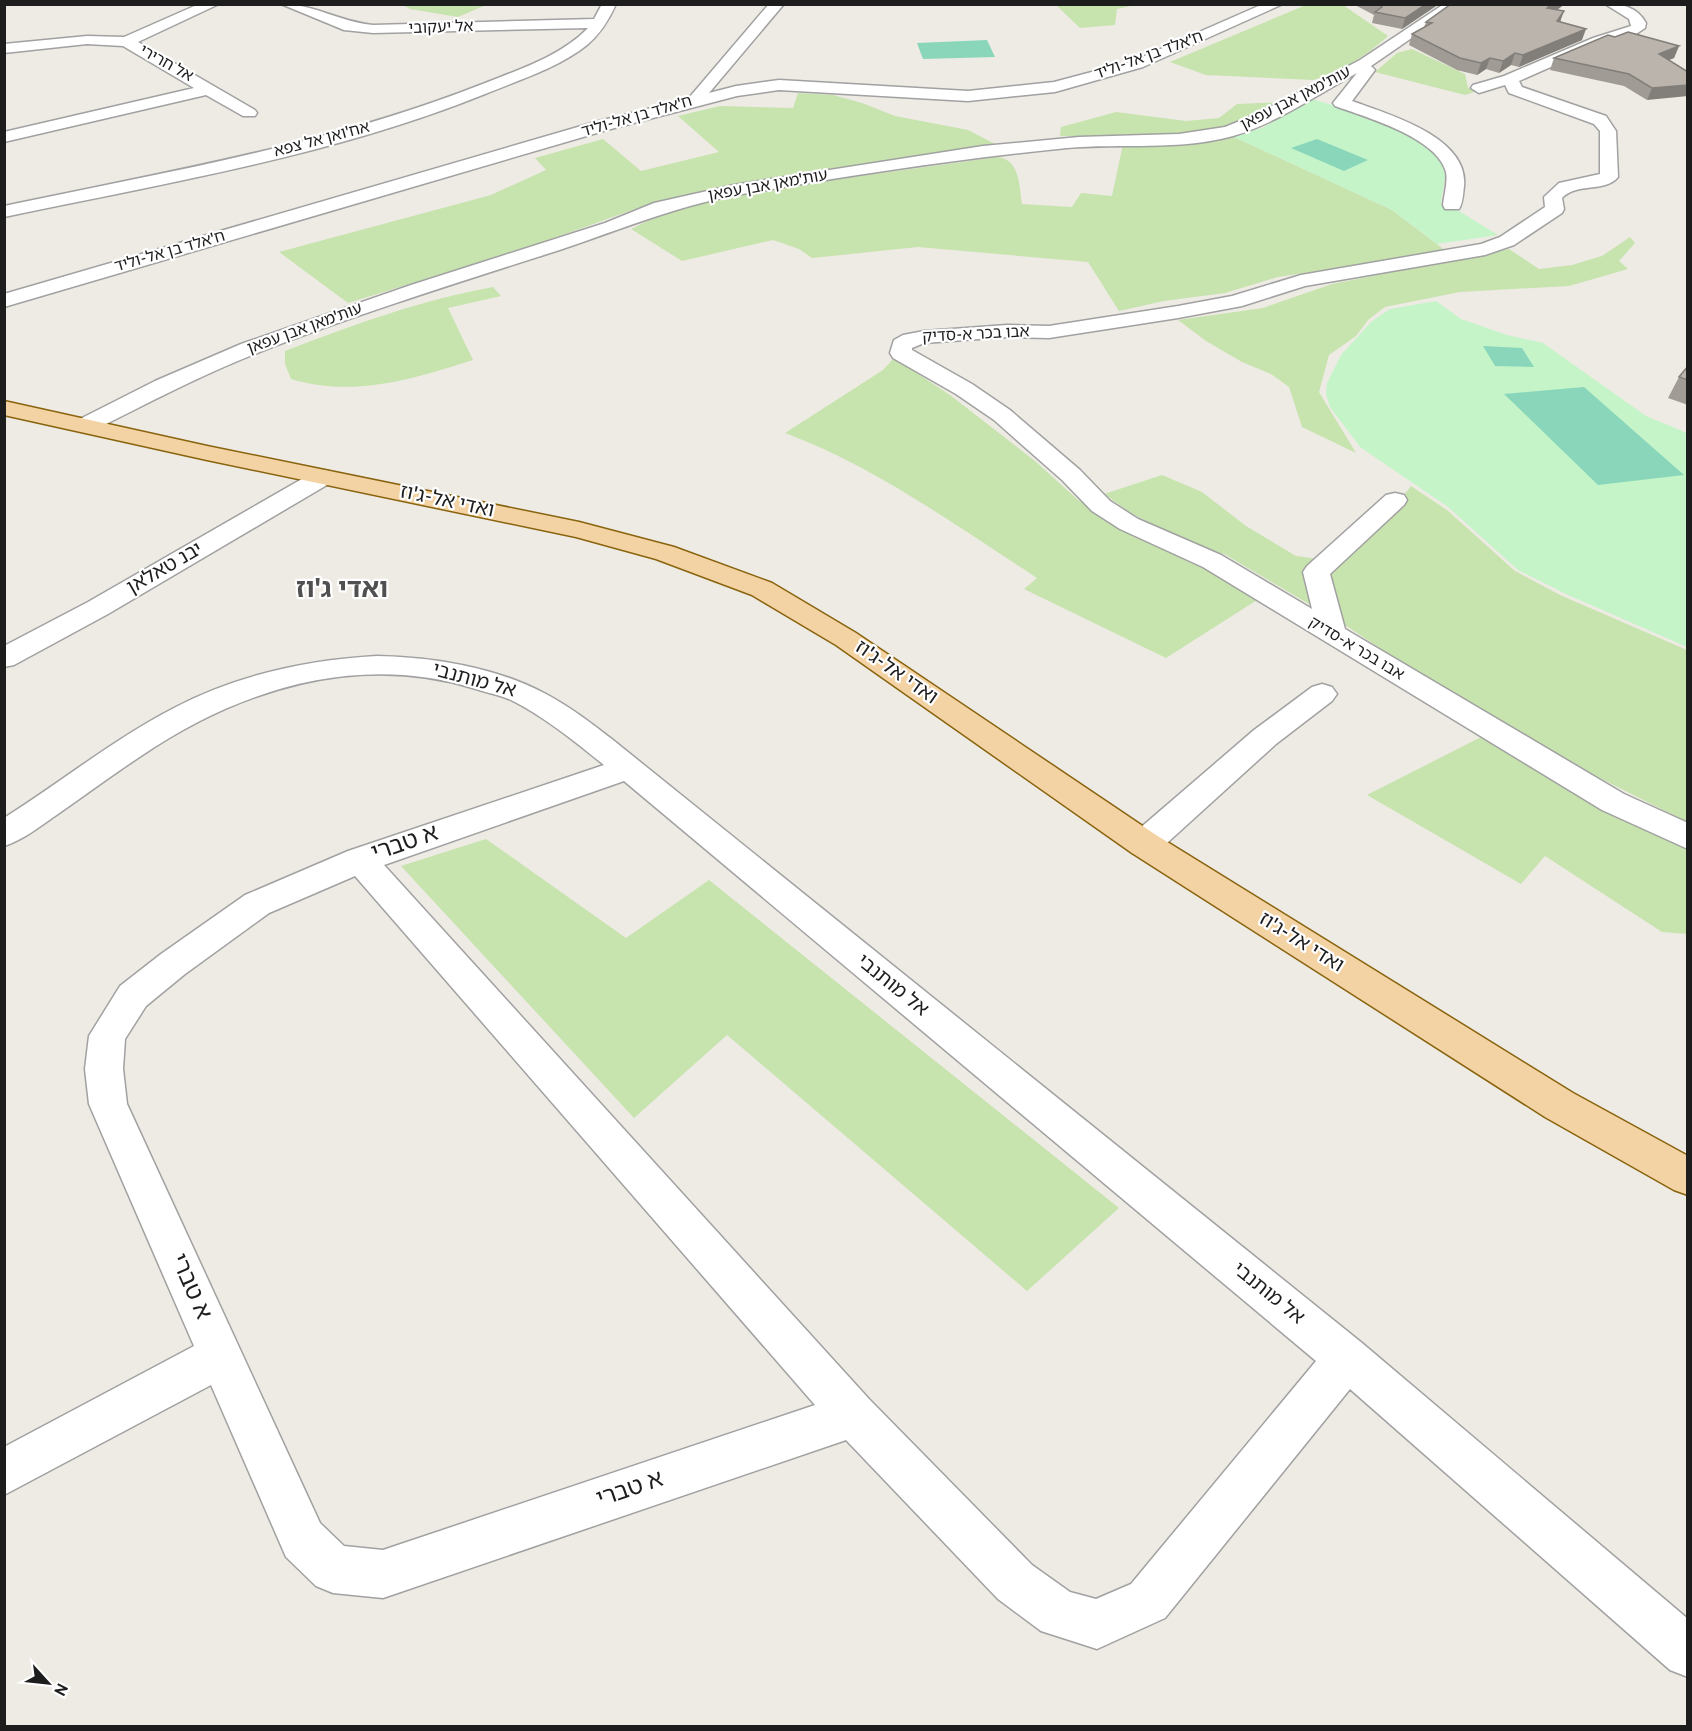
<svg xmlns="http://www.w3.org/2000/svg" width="1692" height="1731" viewBox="0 0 1692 1731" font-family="Overpass,'Noto Sans Hebrew',sans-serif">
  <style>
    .grass { fill: #c7e3ae }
    .park { fill: #c5f4c9 }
    .pitch { fill: #89d6ba }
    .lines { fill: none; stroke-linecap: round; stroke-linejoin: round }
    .minor-casing { stroke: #a1a1a1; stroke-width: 3 }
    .major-casing { stroke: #89630d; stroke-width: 3 }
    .minor { fill: #fff; fill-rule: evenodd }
    .major { fill: #f3d3a4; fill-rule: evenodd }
    .wall { fill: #a09b95 }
    .shaded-wall { fill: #827e79 }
    .building { fill: #bab4ad; stroke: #827e79; stroke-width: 1.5 }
    .labels { text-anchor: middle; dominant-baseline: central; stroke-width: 4.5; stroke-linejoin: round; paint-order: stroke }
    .far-street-label { font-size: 16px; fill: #1d1d1d; stroke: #fff }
    .street-label { font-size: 20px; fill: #1d1d1d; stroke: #fff }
    .near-street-label { font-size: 24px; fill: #1d1d1d; stroke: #fff }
    .district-label { font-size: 26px; font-weight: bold; fill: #505050; stroke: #fff }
  </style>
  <rect width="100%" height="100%" fill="#eeebe4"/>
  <path class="grass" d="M 403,5 L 403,4 L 486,5 L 458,17 L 410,9 Z
    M 1056,5 L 1135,5 L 1117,9 L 1115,25 L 1080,28 Z
    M 1306,5 L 1343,5 L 1388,36 C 1368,54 1340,74 1313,80 L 1206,75 L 1170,62 Z
    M 1412,49 L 1465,74 L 1468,88 L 1477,91 L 1465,95 L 1375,72 L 1397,53 Z
    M 798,93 L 833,95 L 862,103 L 895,116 L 968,130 L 995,144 L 722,187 L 649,204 L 529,247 L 348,303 L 279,252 L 491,195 L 546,170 L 535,158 L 603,139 L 641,171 L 719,152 L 678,116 L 720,106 L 793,108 Z
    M 1283,102 C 1273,108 1264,114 1254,119 C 1201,143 1118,136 1060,136 L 1061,127 L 1116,112 L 1186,121 L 1219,118 L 1237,104 Z
    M 1232,136 L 1392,210 L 1446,251 L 1278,277 L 1225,293 L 1164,301 L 1119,311 L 1088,262 L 918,247 L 812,258 L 799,249 L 773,240 L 682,261 L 631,229 L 668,211 L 692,203 L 780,187 L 998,157 C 1020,160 1019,185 1022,204 L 1072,207 L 1081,193 L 1112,196 L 1123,144 Z
    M 1630,237 L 1635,243 L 1619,261 L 1628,269 L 1569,286 L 1460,292 L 1385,307 L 1368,320 L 1356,336 L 1329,355 L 1319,392 L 1356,453 L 1302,427 L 1289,387 L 1271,374 L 1242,362 L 1206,341 L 1178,320 L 1263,308 L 1332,284 L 1509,249 L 1539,269 L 1572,265 L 1602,256 Z
    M 493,287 L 501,296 L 448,308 L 473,360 C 413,379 354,398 291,379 L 285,364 L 285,351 C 356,324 418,301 493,287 Z
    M 894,358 L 950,395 L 1035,461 L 1078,500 L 1133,532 L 1197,562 L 1257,600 L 1166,658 L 1024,589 L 1037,578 C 955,525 876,467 785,433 L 883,370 Z
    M 1162,475 L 1202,492 L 1246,526 L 1296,556 L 1334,561 L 1382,523 L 1411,486 L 1447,510 L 1515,571 L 1560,595 L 1687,650 L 1687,822 L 1566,761 L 1419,674 L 1348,627 L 1226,555 L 1169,533 L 1131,513 L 1104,494 Z
    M 1481,737 L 1630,822 L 1687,846 L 1687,934 L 1662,932 L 1545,856 L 1521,884 L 1367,795 Z
    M 486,839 L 626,938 L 709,880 L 1119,1208 L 1027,1291 L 727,1035 L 634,1118 L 401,866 Z"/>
  <path class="park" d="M 1312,99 C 1345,109 1437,133 1445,173 C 1446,182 1441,194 1441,205 L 1454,208 L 1498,235 L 1437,244 L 1392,210 L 1232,136 L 1262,128 Z
    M 1436,301 L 1461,319 L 1507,335 L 1543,343 L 1646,416 L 1687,433 L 1687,647 L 1568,595 L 1518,570 L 1448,507 L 1360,447 L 1330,407 L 1326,394 L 1327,383 L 1341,355 L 1372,321 L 1390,309 Z"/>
  <path class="pitch" d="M 987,40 L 995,57 L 923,59 L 917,43 Z
    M 1317,139 L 1368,160 L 1344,171 L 1291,148 Z
    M 1483,346 L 1522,348 L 1534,367 L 1495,366 Z
    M 1584,387 L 1684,475 L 1598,485 L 1504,394 Z"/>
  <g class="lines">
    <g class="minor-casing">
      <path id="minor" d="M 199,4 L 219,4 L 138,42 L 255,110 L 257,113 L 255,116 L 243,116 L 206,95 L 4,142 L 4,132 L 194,88 L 123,46 L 87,44 L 4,53 L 4,44 L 87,36 L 124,37 Z
        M 281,4 C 314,4 340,22 373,25 L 594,19 L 602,4 L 616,4 C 609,20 600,34 587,45 C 558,68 519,80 485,94 C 331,156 166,183 4,217 L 4,206 C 165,172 327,145 480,85 C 517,70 560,57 588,28 L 373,33 L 344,30 Z
        M 769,4 L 784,4 L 709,93 L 736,86 L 779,80 L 968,91 L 1054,82 L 1133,61 L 1263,4 L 1283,4 L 1143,67 L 1055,92 L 968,101 L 779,90 L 737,96 L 607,130 L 4,307 L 4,294 L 595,122 L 688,99 Z
        M 1444,4 L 1461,4 L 1371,66 L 1375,70 L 1352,101 C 1388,114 1469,137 1464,186 C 1463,194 1463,203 1459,209 L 1445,209 L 1443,205 C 1444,194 1448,183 1446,172 C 1437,137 1365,117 1335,106 L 1333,103 L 1357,73 C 1317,95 1277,123 1233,136 C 1180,151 1121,143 1067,148 C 956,159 846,176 737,195 C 671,207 610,234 547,254 C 450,285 352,316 257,353 C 201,375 148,403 94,430 L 86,432 L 78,430 L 74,425 L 78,420 L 155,381 L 241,344 L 411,285 L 605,223 L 654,203 L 734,185 L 983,146 L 1079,137 L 1179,134 L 1225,127 L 1257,114 L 1360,60 Z
        M 1605,4 C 1623,4 1637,7 1646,23 L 1645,28 L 1633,36 L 1603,44 L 1519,81 L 1522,87 L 1606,116 L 1616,131 L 1618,177 C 1605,193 1577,182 1562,198 L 1564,209 L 1562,213 L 1514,245 L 1485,255 L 1305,286 L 1242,306 L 1178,318 L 1049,338 L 1007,337 L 924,343 L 912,348 L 912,350 L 972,384 L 1010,410 L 1080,470 L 1110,501 L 1138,519 L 1221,555 L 1312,609 L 1303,572 L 1307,566 L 1386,495 L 1395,493 L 1404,495 L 1407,500 L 1404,505 L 1330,574 L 1345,629 L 1624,794 L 1688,823 L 1688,849 L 1602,810 L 1203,567 L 1120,529 L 1092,511 L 1062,480 L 994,420 L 956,394 L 893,358 L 890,353 L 894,340 L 903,335 L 924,331 L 1007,325 L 1049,326 L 1178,306 L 1232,296 L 1301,275 L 1481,244 L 1500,237 L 1545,207 L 1544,197 L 1559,183 L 1600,174 L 1600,131 L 1594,124 L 1509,93 L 1505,85 L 1479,93 L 1471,88 L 1473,85 L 1504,76 L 1593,38 L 1631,26 L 1629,19 Z
        M 323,470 L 332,472 L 335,477 L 332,482 L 108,614 L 14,665 L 4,667 L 4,646 L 88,602 L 314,472 Z
        M 377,656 C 432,657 495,667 544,693 C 569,706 591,723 613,740 L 1362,1343 L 1688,1619 L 1688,1677 L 1670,1670 L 1350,1389 L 1165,1618 L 1097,1649 L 1041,1631 L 998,1599 L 846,1440 L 383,1598 L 333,1593 L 316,1586 L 286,1557 L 211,1385 L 4,1495 L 4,1447 L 194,1346 L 89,1104 L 85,1069 L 89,1036 L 120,986 L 161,954 L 245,895 L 348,851 L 604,765 C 574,741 545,717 511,700 C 500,695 488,693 476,689 C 358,652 240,689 141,756 C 112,775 84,796 55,816 C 39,827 23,840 4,846 L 4,818 C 61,782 114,739 174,708 C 237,675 306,660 377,656 ZM 624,781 L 1316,1361 L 1131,1584 L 1096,1599 L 1070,1592 L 1032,1565 L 869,1399 L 384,865 ZM 355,876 L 815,1405 L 383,1550 L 344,1546 L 320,1523 L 127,1104 L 123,1069 L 125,1039 L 146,1006 L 185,974 L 269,913 Z
        M 1322,684 L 1332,687 L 1337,694 L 1332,701 L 1276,744 L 1156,853 L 1144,856 L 1132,853 L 1128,844 L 1132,835 L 1254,730 L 1312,687 Z"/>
    </g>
    <g class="major-casing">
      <path id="major" d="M 4,401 L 207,446 L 579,522 L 674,547 L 772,583 L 856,633 L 1156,835 L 1573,1093 L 1688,1156 L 1688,1195 L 1674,1190 L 1545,1117 L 1132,853 L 836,645 L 752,595 L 656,559 L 576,537 L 207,460 L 4,415 Z"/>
    </g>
    <use href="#minor" class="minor"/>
    <use href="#major" class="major"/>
  </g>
  <path class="wall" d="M 1353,4 L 1439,4 L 1402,29 L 1372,23 L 1374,15 Z
    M 1451,4 L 1565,4 L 1557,10 L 1561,22 L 1582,40 L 1519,67 L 1511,65 L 1499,73 L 1486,69 L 1477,75 L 1457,70 L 1409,45 L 1412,34 L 1424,27 L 1426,22 Z
    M 1679,46 L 1674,58 L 1668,60 L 1647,100 L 1624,86 L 1550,70 L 1554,58 Z
    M 1688,366 L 1688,405 L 1668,398 L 1679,377 Z"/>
  <path class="shaded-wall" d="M 1426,4 L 1439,4 L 1402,29 L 1405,18 Z
    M 1552,4 L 1565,4 L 1543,19 L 1547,8 Z
    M 1564,11 L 1560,22 L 1557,21 Z
    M 1586,29 L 1582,40 L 1519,67 L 1523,55 Z
    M 1679,46 L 1674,58 L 1654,66 L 1659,54 Z
    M 1515,53 L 1511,65 L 1499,73 L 1503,61 Z
    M 1490,58 L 1486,69 L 1477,75 L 1481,63 Z
    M 1688,85 L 1688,96 L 1647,100 L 1652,88 Z"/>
  <path class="building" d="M 1378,4 L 1426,4 L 1405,18 L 1375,12 L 1382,7 Z
    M 1451,4 L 1552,4 L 1547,8 L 1564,11 L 1557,21 L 1586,29 L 1523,55 L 1515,53 L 1503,61 L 1490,58 L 1481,63 L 1460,58 L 1412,34 L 1432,23 L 1426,22 Z
    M 1628,32 L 1679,46 L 1659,54 L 1688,72 L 1688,85 L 1652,88 L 1629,74 L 1554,58 L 1608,35 L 1615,37 Z
    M 1688,366 L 1688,380 L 1679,377 Z"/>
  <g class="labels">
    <g class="far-street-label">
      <text transform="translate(441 28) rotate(-2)">אל יעקובי</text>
      <text transform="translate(1149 56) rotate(-20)">ח'אלד בן אל-וליד</text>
      <text transform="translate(166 64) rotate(29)">אל חרירי</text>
      <text transform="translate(1296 99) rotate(-27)">עות'מאן אבן עפאן</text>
      <text transform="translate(637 117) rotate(-16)">ח'אלד בן אל-וליד</text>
      <text transform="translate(322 140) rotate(-15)">אח'ואן אל צפא</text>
      <text transform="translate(768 186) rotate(-10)">עות'מאן אבן עפאן</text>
      <text transform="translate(170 252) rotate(-16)">ח'אלד בן אל-וליד</text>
      <text transform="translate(305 329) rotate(-20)">עות'מאן אבן עפאן</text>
      <text transform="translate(976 335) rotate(-3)">אבו בכר א-סדיק</text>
      <text transform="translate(1356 649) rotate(31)">אבו בכר א-סדיק</text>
    </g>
    <g class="street-label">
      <text transform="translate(447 502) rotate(12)">ואדי אל-ג'וז</text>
      <text transform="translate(165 569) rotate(-30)">יבנ טאלאן</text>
      <text transform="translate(896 673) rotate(35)">ואדי אל-ג'וז</text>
      <text transform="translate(474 681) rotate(15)">אל מותנבי</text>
      <text transform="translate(1301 943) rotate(32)">ואדי אל-ג'וז</text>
      <text transform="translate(892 986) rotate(39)">אל מותנבי</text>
      <text transform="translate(1268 1294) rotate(39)">אל מותנבי</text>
    </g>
    <g class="near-street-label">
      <text transform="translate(405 844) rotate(-19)">א טברי</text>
      <text transform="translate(190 1287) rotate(66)">א טברי</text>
      <text transform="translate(630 1490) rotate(-19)">א טברי</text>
    </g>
    <g class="district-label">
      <text x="342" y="590">ואדי ג'וז</text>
    </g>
  </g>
  <rect width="1692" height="1731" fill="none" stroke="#1d1d1d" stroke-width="12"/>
  <g transform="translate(48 1683) rotate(117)" stroke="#ffffff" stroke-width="4.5" paint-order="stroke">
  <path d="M0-4.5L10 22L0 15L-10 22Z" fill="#1d1d1d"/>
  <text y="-9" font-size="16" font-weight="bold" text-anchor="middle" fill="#1d1d1d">N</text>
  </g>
</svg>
